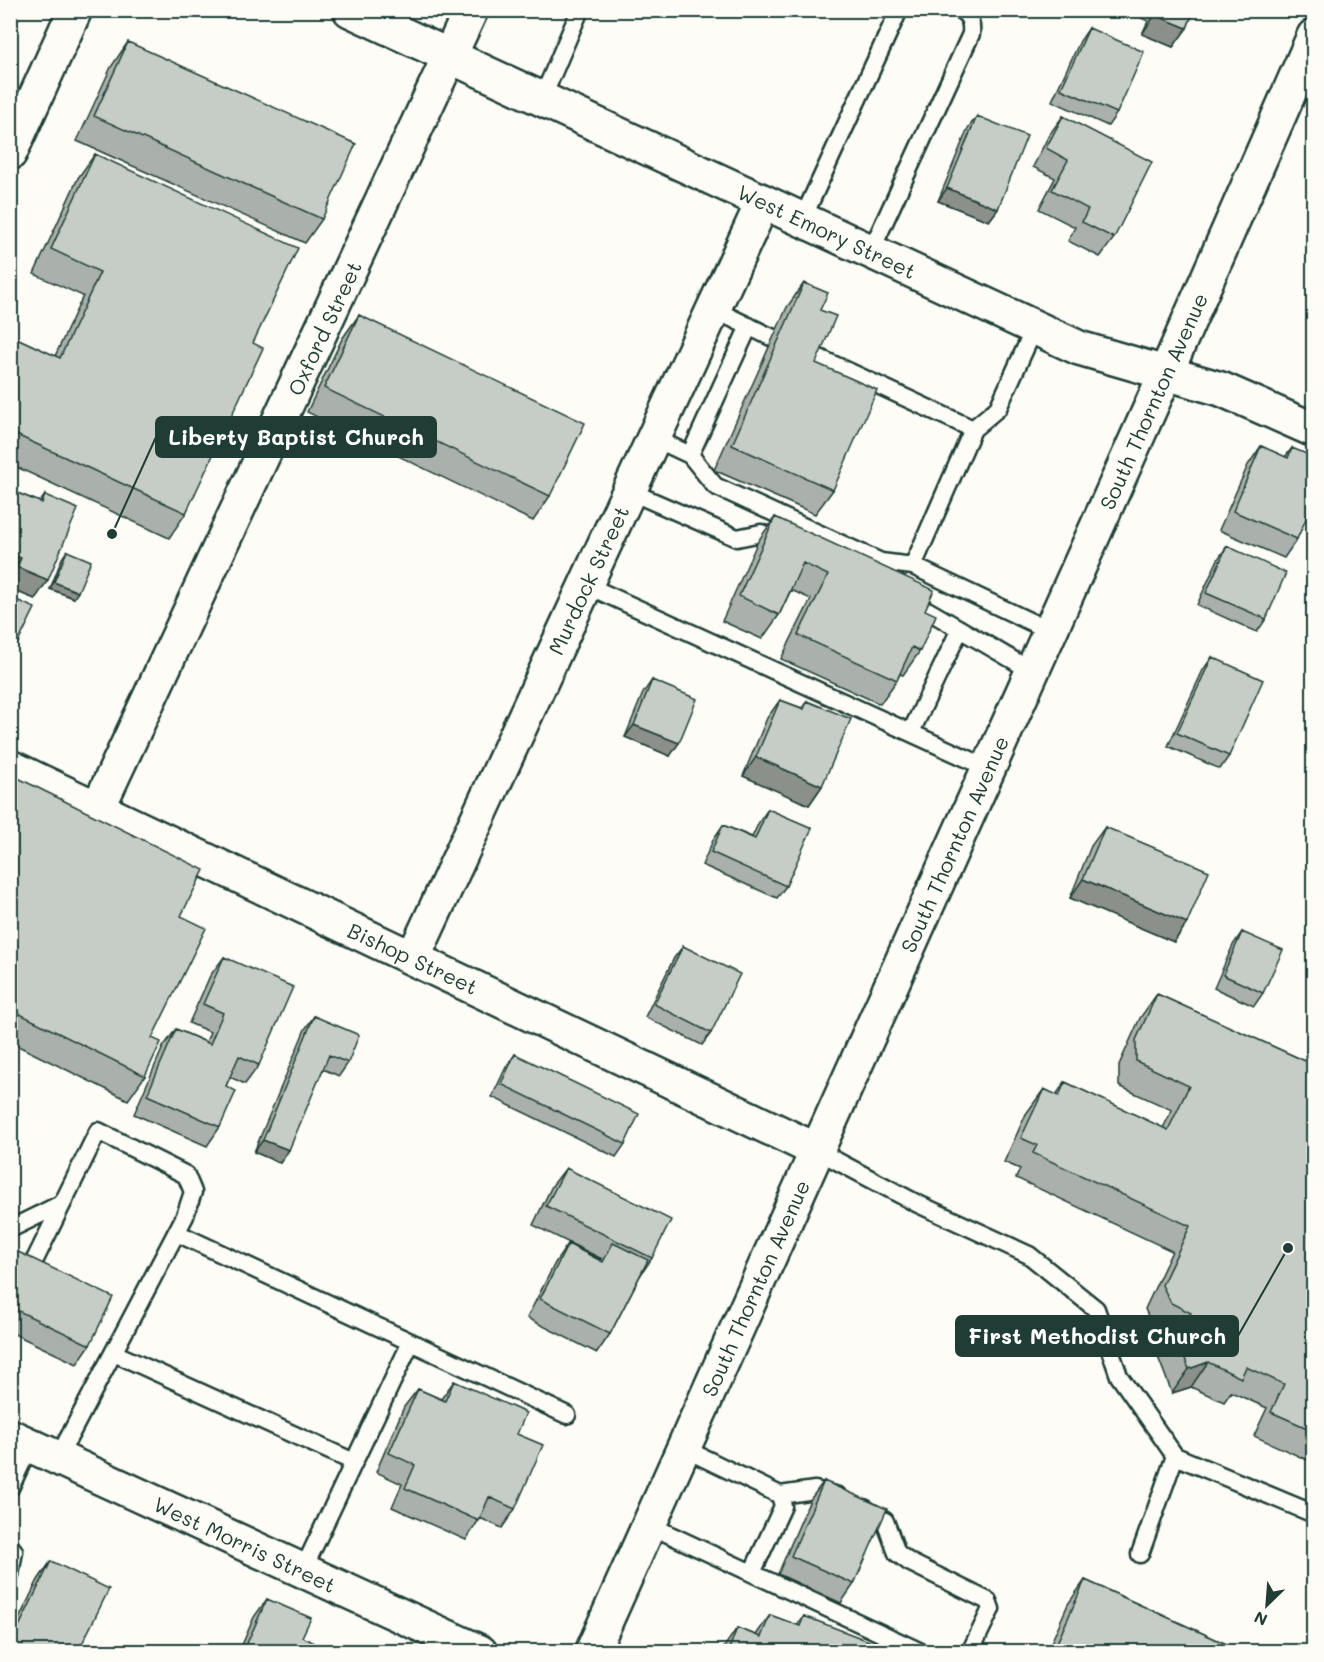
<svg xmlns="http://www.w3.org/2000/svg" width="1324" height="1662" viewBox="0 0 1324 1662" font-family="Mali,sans-serif">
  <style>
    .lines { fill: none; stroke-linecap: round; stroke-linejoin: round }
    .service-casing { stroke: #1f3d34; stroke-width: 21 }
    .minor-casing { stroke: #1f3d34; stroke-width: 38 }
    .tertiary-casing { stroke: #1f3d34; stroke-width: 38 }
    .secondary-casing { stroke: #1f3d34; stroke-width: 38 }
    .service { stroke: #fdfcf7; stroke-width: 16 }
    .minor { stroke: #fdfcf7; stroke-width: 33 }
    .tertiary { stroke: #fdfcf7; stroke-width: 33 }
    .secondary { stroke: #fdfcf7; stroke-width: 33 }
    .wall { fill: #aab0ab; stroke: #1f3d34; stroke-width: 1.5 }
    .shaded-wall { fill: #8b908b; stroke: #1f3d34; stroke-width: 1.5 }
    .building { fill: #c6cdc7; stroke: #1f3d34; stroke-width: 1.5 }
    .labels { text-anchor: middle; dominant-baseline: central; stroke-width: 4.5; stroke-linejoin: round; paint-order: stroke }
    .street-label { font-size: 21px; fill: #1f3d34; stroke: #fdfcf7 }
    .leader { fill: none; stroke: #1f3d34; stroke-width: 2 }
    .callout-dot { fill: #1f3d34; stroke: #fdfcf7; stroke-width: 2 }
    .callout { fill: #1f3d34; stroke: #1f3d34; stroke-width: 2 }
    .callout-label { font-size: 22px; text-anchor: middle; font-weight: bold; fill: #fff }
  </style>
  <rect width="100%" height="100%" fill="#fdfcf7"/>
  <filter id="ink" filterUnits="userSpaceOnUse"><feTurbulence type="fractalNoise" baseFrequency=".0167" numOctaves="2"/><feDisplacementMap in="SourceGraphic" scale="12" xChannelSelector="R" yChannelSelector="G"/><feConvolveMatrix kernelMatrix="1 2 1 2 8 2 1 2 1" color-interpolation-filters="sRGB"/></filter>
  <g filter="url(#ink)">
    <g class="lines">
      <g class="service-casing">
        <path id="service" d="M 542,99 L 580,10
          M 802,220 L 899,10
          M 871,251 L 971,34 C 972,23 970,15 960,10
          M 713,309 L 773,338
          M 1035,327 L 998,408 L 973,429 L 913,566 L 1050,631
          M 813,355 L 973,429
          M 654,438 L 690,455 L 749,326
          M 690,455 L 715,486 L 881,562 L 913,566
          M 629,491 L 737,538 L 761,533 L 783,543
          M 586,585 L 988,768
          M 905,600 L 927,610 L 1032,671
          M 911,732 L 960,629
          M 816,1150 L 916,1203 L 1029,1255 L 1096,1309 L 1119,1376 L 1175,1456 L 1314,1514
          M 10,1229 L 63,1203
          M 177,1233 L 567,1415
          M 25,1280 L 98,1131 L 186,1175 L 193,1192 L 185,1216 L 58,1458
          M 114,1353 L 354,1462 L 411,1342
          M 683,1448 L 780,1495 L 783,1506 L 752,1573
          M 10,1488 L 30,1445
          M 780,1495 L 815,1490 L 838,1496
          M 864,1508 L 885,1521 L 897,1553 L 909,1562 L 988,1601 L 991,1609 L 970,1652
          M 649,1525 L 921,1652
          M 10,1546 L 14,1551 L 10,1575
          M 1140,1554 L 1175,1456
          M 303,1570 L 354,1462"/>
      </g>
      <g class="minor-casing">
        <path id="minor" d="M 10,153 L 75,10
          M 10,767 L 816,1150
          M 98,808 L 471,10
          M 413,958 L 763,202"/>
      </g>
      <g class="tertiary-casing">
        <path id="tertiary" d="M 350,10 L 1079,348 L 1221,389 L 1314,430"/>
      </g>
      <g class="secondary-casing">
        <path id="secondary" d="M 10,1436 L 480,1652
          M 592,1652 L 1166,373 L 1314,36"/>
      </g>
      <use href="#service" class="service"/>
      <use href="#minor" class="minor"/>
      <use href="#tertiary" class="tertiary"/>
      <use href="#secondary" class="secondary"/>
    </g>
    <path class="wall" d="M 1124,10 L 1194,10 L 1187,28 L 1173,47 L 1142,34 L 1148,21 Z
      M 1089,28 L 1117,113 L 1108,126 L 1052,101 L 1080,41 Z
      M 128,42 L 322,219 L 305,243 L 77,141 L 111,67 Z
      M 977,116 L 998,209 L 989,221 L 938,201 L 968,128 Z
      M 1063,116 L 1114,238 L 1100,257 L 1068,241 L 1075,227 L 1039,209 L 1055,178 L 1033,167 L 1049,135 Z
      M 95,154 L 253,343 L 186,513 L 169,538 L 10,464 L 10,335 L 55,356 L 83,296 L 34,274 L 78,178 Z
      M 804,283 L 820,310 L 816,363 L 833,490 L 815,514 L 714,470 L 787,307 Z
      M 359,315 L 550,496 L 533,521 L 307,412 L 342,339 Z
      M 1261,446 L 1285,457 L 1292,448 L 1297,539 L 1284,558 L 1219,530 L 1248,465 Z
      M 10,490 L 40,502 L 45,495 L 35,599 L 10,589 Z
      M 775,517 L 925,610 L 920,651 L 903,675 L 900,674 L 897,680 L 880,704 L 781,659 L 811,599 L 791,590 L 779,615 L 762,639 L 722,621 L 758,541 Z
      M 1227,546 L 1266,619 L 1257,632 L 1197,605 L 1218,559 Z
      M 67,551 L 74,598 L 50,589 L 62,558 Z
      M 1212,657 L 1229,756 L 1220,769 L 1168,746 L 1203,670 Z
      M 652,680 L 670,756 L 625,737 L 643,693 Z
      M 780,700 L 802,708 L 807,701 L 822,786 L 809,805 L 743,776 L 767,718 Z
      M 10,774 L 181,916 L 152,1038 L 145,1076 L 128,1100 L 10,1042 Z
      M 768,809 L 786,886 L 777,898 L 702,865 L 714,838 L 723,825 L 752,837 L 759,822 Z
      M 1105,827 L 1187,923 L 1174,942 L 1070,898 L 1091,846 Z
      M 1242,932 L 1263,993 L 1254,1006 L 1214,988 L 1233,945 Z
      M 683,946 L 711,1033 L 702,1045 L 645,1017 L 674,958 Z
      M 224,957 L 259,1065 L 245,1084 L 230,1077 L 226,1086 L 220,1127 L 207,1146 L 134,1114 L 163,1047 L 176,1029 L 206,1042 L 210,1032 L 189,1023 L 210,976 Z
      M 1157,994 L 1314,1065 L 1314,1463 L 1254,1436 L 1267,1408 L 1231,1392 L 1224,1402 L 1191,1387 L 1172,1393 L 1155,1349 L 1166,1334 L 1153,1327 L 1145,1309 L 1172,1251 L 1016,1178 L 1020,1169 L 1004,1162 L 1026,1114 L 1044,1089 L 1056,1095 L 1065,1082 L 1163,1128 L 1172,1110 L 1119,1086 L 1119,1065 L 1140,1018 Z
      M 314,1016 L 348,1063 L 339,1076 L 323,1069 L 280,1163 L 254,1152 L 305,1029 Z
      M 515,1054 L 625,1144 L 616,1157 L 492,1097 L 506,1067 Z
      M 566,1168 L 652,1258 L 640,1276 L 610,1334 L 597,1353 L 527,1318 L 555,1263 L 568,1244 L 601,1260 L 602,1259 L 533,1225 L 552,1186 Z
      M 12,1249 L 90,1345 L 77,1364 L 10,1332 L 10,1252 Z
      M 454,1381 L 517,1434 L 515,1509 L 502,1528 L 480,1518 L 466,1540 L 392,1507 L 402,1484 L 376,1472 L 404,1407 L 418,1389 L 441,1399 Z
      M 824,1481 L 854,1584 L 841,1603 L 778,1574 L 810,1500 Z
      M 51,1561 L 10,1652 L 10,1637 L 38,1580 Z
      M 1085,1580 L 1244,1652 L 1047,1652 L 1068,1604 Z
      M 267,1599 L 302,1637 L 316,1652 L 239,1652 L 254,1617 Z
      M 770,1615 L 797,1625 L 804,1616 L 871,1652 L 722,1652 L 724,1647 L 737,1628 L 756,1635 Z"/>
    <path class="shaded-wall" d="M 1155,15 L 1187,28 L 1173,47 L 1142,34 Z
      M 947,188 L 998,209 L 989,221 L 938,201 Z
      M 10,553 L 21,558 L 10,572 Z
      M 17,567 L 48,580 L 35,599 L 10,589 L 10,576 Z
      M 54,582 L 78,592 L 74,598 L 50,589 Z
      M 634,725 L 679,743 L 670,756 L 625,737 Z
      M 756,757 L 822,786 L 809,805 L 743,776 Z
      M 1083,879 L 1187,923 L 1174,942 L 1070,898 Z
      M 263,1140 L 289,1150 L 280,1163 L 254,1152 Z
      M 1208,1362 L 1191,1387 L 1172,1393 L 1189,1369 Z"/>
    <path class="building" d="M 1157,10 L 1194,10 L 1187,28 L 1155,15 Z
      M 1089,28 L 1144,52 L 1117,113 L 1061,89 Z
      M 128,42 L 356,144 L 322,219 L 94,116 Z
      M 977,116 L 1027,136 L 998,209 L 947,188 Z
      M 1063,116 L 1152,162 L 1114,238 L 1082,222 L 1088,209 L 1052,190 L 1068,160 L 1046,148 Z
      M 95,154 L 298,248 L 253,343 L 263,348 L 186,513 L 10,432 L 10,335 L 60,358 L 100,272 L 51,249 Z
      M 804,283 L 828,293 L 820,310 L 836,316 L 816,363 L 877,390 L 833,490 L 732,445 Z
      M 359,315 L 585,423 L 550,496 L 324,388 Z
      M 1261,446 L 1288,458 L 1292,448 L 1314,457 L 1314,501 L 1297,539 L 1233,511 Z
      M 10,490 L 42,503 L 45,495 L 78,509 L 48,580 L 17,567 L 21,558 L 10,553 Z
      M 775,517 L 934,590 L 925,610 L 936,615 L 920,651 L 912,647 L 897,680 L 798,635 L 828,575 L 803,563 L 779,615 L 739,596 Z
      M 1227,546 L 1286,573 L 1266,619 L 1206,593 Z
      M 67,551 L 91,561 L 78,592 L 54,582 Z
      M 10,597 L 35,608 L 10,659 Z
      M 1212,657 L 1263,680 L 1229,756 L 1177,733 Z
      M 652,680 L 697,699 L 679,743 L 634,725 Z
      M 780,700 L 804,709 L 807,701 L 851,719 L 822,786 L 756,757 Z
      M 10,774 L 204,870 L 181,916 L 206,928 L 152,1038 L 161,1042 L 145,1076 L 10,1009 Z
      M 768,809 L 812,828 L 786,886 L 711,852 L 723,825 L 755,839 Z
      M 1105,827 L 1209,871 L 1187,923 L 1083,879 Z
      M 1242,932 L 1283,950 L 1263,993 L 1223,975 Z
      M 683,946 L 740,974 L 711,1033 L 654,1004 Z
      M 224,957 L 293,987 L 259,1065 L 239,1056 L 226,1086 L 236,1091 L 220,1127 L 147,1095 L 176,1029 L 210,1044 L 223,1013 L 203,1004 Z
      M 1157,994 L 1314,1065 L 1314,1431 L 1271,1412 L 1284,1384 L 1246,1367 L 1241,1378 L 1208,1362 L 1189,1369 L 1172,1324 L 1187,1319 L 1191,1313 L 1171,1303 L 1162,1285 L 1190,1226 L 1033,1153 L 1037,1145 L 1021,1138 L 1044,1089 L 1059,1096 L 1065,1082 L 1168,1130 L 1189,1086 L 1136,1061 L 1136,1040 Z
      M 314,1016 L 359,1035 L 348,1063 L 329,1055 L 289,1150 L 263,1140 Z
      M 515,1054 L 639,1114 L 625,1144 L 501,1084 Z
      M 566,1168 L 671,1220 L 652,1258 L 546,1206 Z
      M 613,1243 L 648,1260 L 610,1334 L 540,1299 L 568,1244 L 603,1262 Z
      M 12,1249 L 113,1297 L 90,1345 L 10,1307 L 10,1253 Z
      M 454,1381 L 526,1413 L 517,1434 L 543,1445 L 515,1509 L 489,1497 L 479,1521 L 405,1488 L 415,1465 L 389,1453 L 418,1389 L 445,1401 Z
      M 824,1481 L 887,1509 L 854,1584 L 791,1556 Z
      M 51,1561 L 109,1589 L 78,1652 L 10,1652 L 10,1645 Z
      M 1085,1580 L 1244,1652 L 1053,1652 Z
      M 267,1599 L 311,1618 L 302,1637 L 319,1645 L 316,1652 L 243,1652 Z
      M 770,1615 L 800,1626 L 804,1616 L 874,1643 L 871,1652 L 728,1652 L 737,1628 L 761,1637 Z"/>
  </g>
  <g class="labels">
    <g class="street-label">
      <text transform="translate(827 231) rotate(25)">West Emory Street</text>
      <text transform="translate(324 328) rotate(-65)">Oxford Street</text>
      <text transform="translate(1153 401) rotate(-66)">South Thornton Avenue</text>
      <text transform="translate(588 580) rotate(-65)">Murdock Street</text>
      <text transform="translate(954 844) rotate(-66)">South Thornton Avenue</text>
      <text transform="translate(413 958) rotate(25)">Bishop Street</text>
      <text transform="translate(755 1288) rotate(-66)">South Thornton Avenue</text>
      <text transform="translate(245 1544) rotate(25)">West Morris Street</text>
    </g>
  </g>
  <path class="leader" d="M112 534L156 437M1288 1248L1238 1336"/>
  <g class="callout-dot">
    <circle cx="112" cy="534" r="6"/>
    <circle cx="1288" cy="1248" r="6"/>
  </g>
  <g class="callout">
    <rect x="156" y="417" width="280" height="40" rx="6"/>
    <rect x="956" y="1316" width="282" height="40" rx="6"/>
  </g>
  <g class="callout-label">
    <text x="296" y="445">Liberty Baptist Church</text>
    <text x="1097" y="1344">First Methodist Church</text>
  </g>
  <rect width="1324" height="1662" fill="none" stroke="#fdfcf7" stroke-width="36"/>
  <rect x="18" y="18" width="1288" height="1626" fill="none" stroke="#1f3d34" stroke-width="2" filter="url(#ink)"/>
  <g transform="translate(1267 1605) rotate(205)" stroke="#fdfcf7" stroke-width="4.5" paint-order="stroke">
  <path d="M0-4.5L10 22L0 15L-10 22Z" fill="#1f3d34"/>
  <text y="-9" font-size="16" font-weight="bold" text-anchor="middle" fill="#1f3d34">N</text>
  </g>
</svg>
